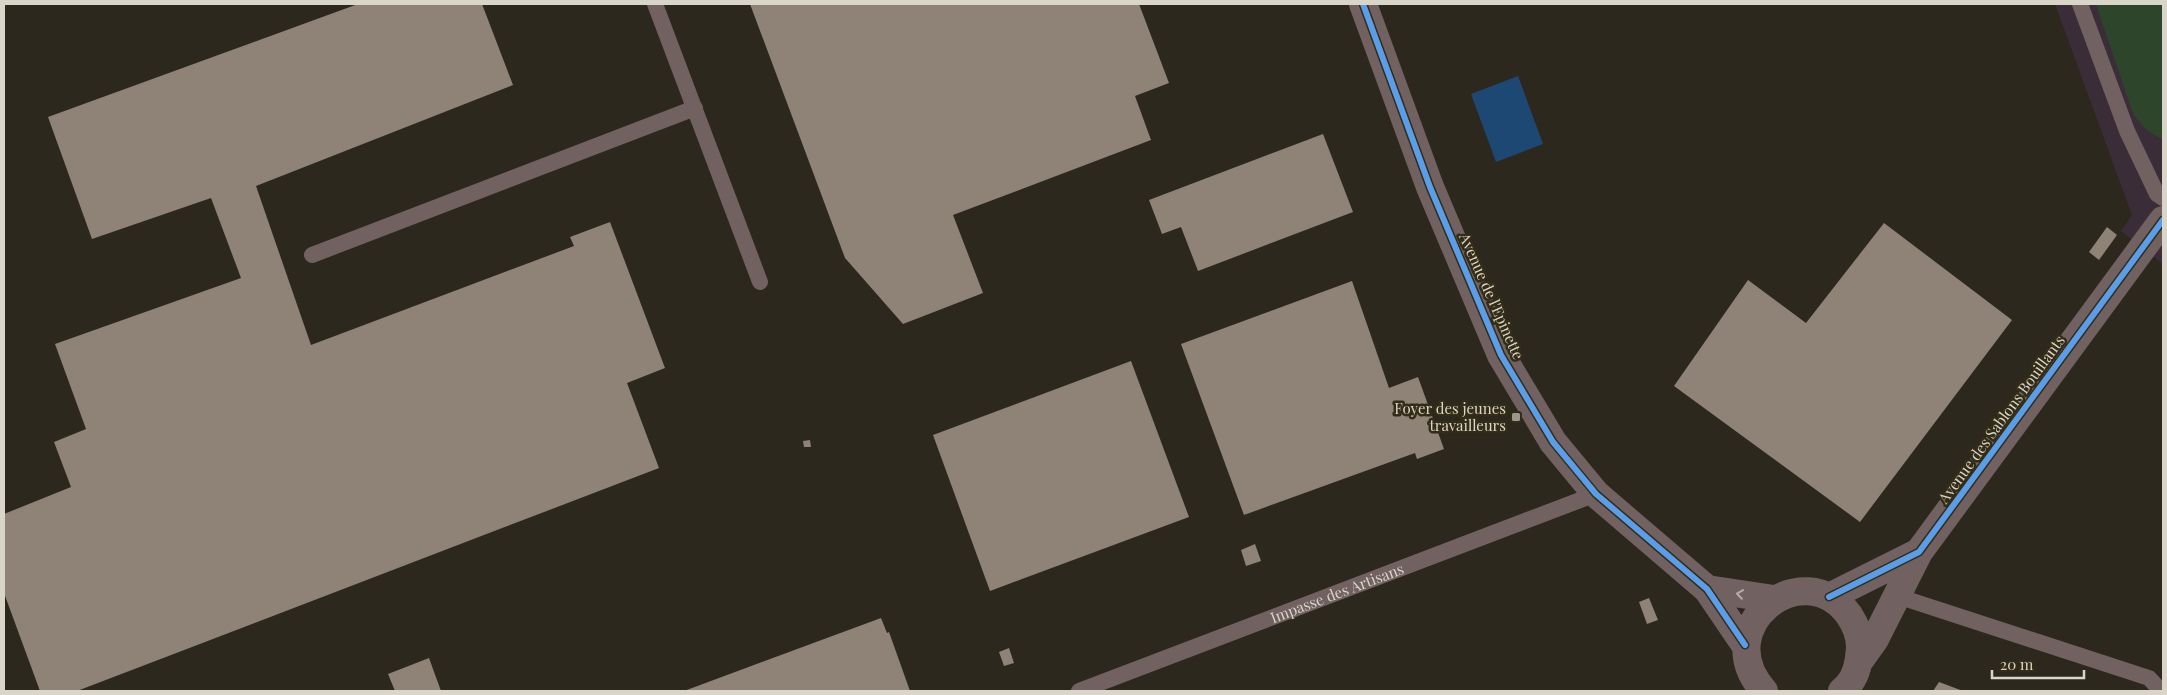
<svg xmlns="http://www.w3.org/2000/svg" width="2167" height="695" viewBox="0 0 2167 695" font-family="'Playfair Display',serif">
  <style>
    .commercial { fill: #3b2d37 }
    .green { fill: #2d452b }
    .water { fill: #1e4874 }
    .building { fill: #8e8376 }
    .lines { fill: none; stroke-linecap: round; stroke-linejoin: round }
    .lane { stroke: #716261; stroke-width: 16 }
    .street { stroke: #716261; stroke-width: 28 }
    .cycleway-casing { stroke: #332c17; stroke-width: 9 }
    .cycleway { stroke: #5a9eea; stroke-width: 6 }
    .oneway { stroke: #b5ada5 }
    .poi-dot { fill: #9d988d; stroke: #332c17; stroke-width: 2 }
    .labels { text-anchor: middle; dominant-baseline: central; stroke-width: 5; stroke-linejoin: round; paint-order: stroke }
    .street-label { font-size: 15px; fill: #dad5c9; stroke: #332c17 }
    .poi-label { font-size: 15px; fill: #dad5c9; stroke: #332c17; text-anchor: end }
  </style>
  <rect width="100%" height="100%" fill="#2d281d"/>
  <path class="commercial" d="M 2055,4 L 2163,4 L 2163,264 L 2121,231 L 2132,215 Z"/>
  <path class="green" d="M 2096,4 L 2163,4 L 2163,139 C 2149,134 2139,124 2132,111 Z"/>
  <path class="water" d="M 1518,76 L 1543,144 L 1496,162 L 1471,94 Z"/>
  <path class="building" d="M 358,4 L 482,4 L 513,85 L 256,186 L 311,345 L 574,246 L 570,237 L 610,222 L 665,368 L 627,383 L 659,468 L 77,691 L 40,691 L 4,593 L 4,514 L 71,487 L 54,442 L 86,429 L 55,344 L 241,278 L 211,198 L 92,239 L 48,117 Z
    M 750,4 L 1139,4 L 1169,83 L 1135,96 L 1151,140 L 953,215 L 983,293 L 903,324 L 845,258 Z
    M 1323,134 L 1353,212 L 1198,271 L 1181,227 L 1162,234 L 1149,200 Z
    M 1884,223 L 2012,320 L 1860,522 L 1674,386 L 1748,280 L 1806,323 Z
    M 2107,227 L 2117,235 L 2099,260 L 2089,252 Z
    M 1352,281 L 1389,388 L 1418,377 L 1444,449 L 1417,459 L 1415,453 L 1244,515 L 1181,344 Z
    M 1131,361 L 1189,517 L 990,591 L 933,435 Z
    M 810,440 L 811,447 L 804,447 L 803,441 Z
    M 1255,544 L 1261,561 L 1246,566 L 1241,550 Z
    M 1649,598 L 1658,620 L 1647,624 L 1639,602 Z
    M 881,618 L 887,633 L 889,632 L 910,691 L 684,691 Z
    M 1009,648 L 1014,663 L 1004,666 L 999,652 Z
    M 429,658 L 441,691 L 395,691 L 388,674 Z
    M 1939,682 L 1963,691 L 1933,691 Z"/>
  <g class="lines">
    <g class="lane">
      <path d="M 655,4 L 760,282"/>
      <path d="M 2080,4 L 2127,131 L 2157,194 L 2163,198"/>
      <path d="M 312,255 L 695,108"/>
      <path d="M 1897,596 L 2149,678 L 2161,691"/>
      <path id="s1" d="M 1079,691 L 1596,494"/>
    </g>
    <path class="street" d="M 1363,4 L 1430,187 L 1501,355 L 1553,442 L 1596,494 L 1707,589 L 1745,645
      M 1707,589 L 1774,599
      M 1829,597 L 1919,552 L 2163,220
      M 1860,660 L 1875,639 L 1919,552
      M 1764,691 C 1707,627 1803,552 1849,615 C 1855,624 1860,635 1860,647 C 1859,664 1856,680 1842,691"/>
    <g class="cycleway-casing">
      <path id="cycleway" d="M 1363,4 L 1430,187 L 1501,355 L 1553,442 L 1596,494 L 1707,589 L 1745,645
        M 1829,597 L 1919,552 L 2163,220"/>
    </g>
    <use href="#cycleway" class="cycleway"/>
  </g>
  <defs><path id="oneway-chevron" d="M-2-3.5L2.5 0L-2 3.5" fill="none" stroke-width="1.6" stroke-linecap="round" stroke-linejoin="round" transform="scale(1.25)"/></defs>
  <use class="oneway" href="#oneway-chevron" transform="translate(1740 594) rotate(-172)"/>
  <rect class="poi-dot" x="1511" y="412" width="10" height="10" rx="2.5"/>
  <g class="labels">
    <g class="street-label">
      <text transform="translate(1492 296) rotate(66)">Avenue de l'Epinette</text>
      <text transform="translate(2001 419) rotate(-54)">Avenue des Sablons Bouillants</text>
      <text stroke="none"><textPath href="#s1" startOffset="276">Impasse des Artisans</textPath></text>
    </g>
    <g class="poi-label">
      <text x="1506" y="408">Foyer des jeunes<tspan x="1506" dy="17">travailleurs</tspan></text>
    </g>
  </g>
  <rect width="2167" height="695" fill="none" stroke="#dad5c9" stroke-width="10"/>
  <path d="M1992 670v8h92v-8" fill="none" stroke="#dad5c9" stroke-width="2.5"/>
  <text x="2000" y="670" font-size="15" fill="#dad5c9" stroke="#332c17" stroke-width="4" paint-order="stroke">20 m</text>
</svg>
